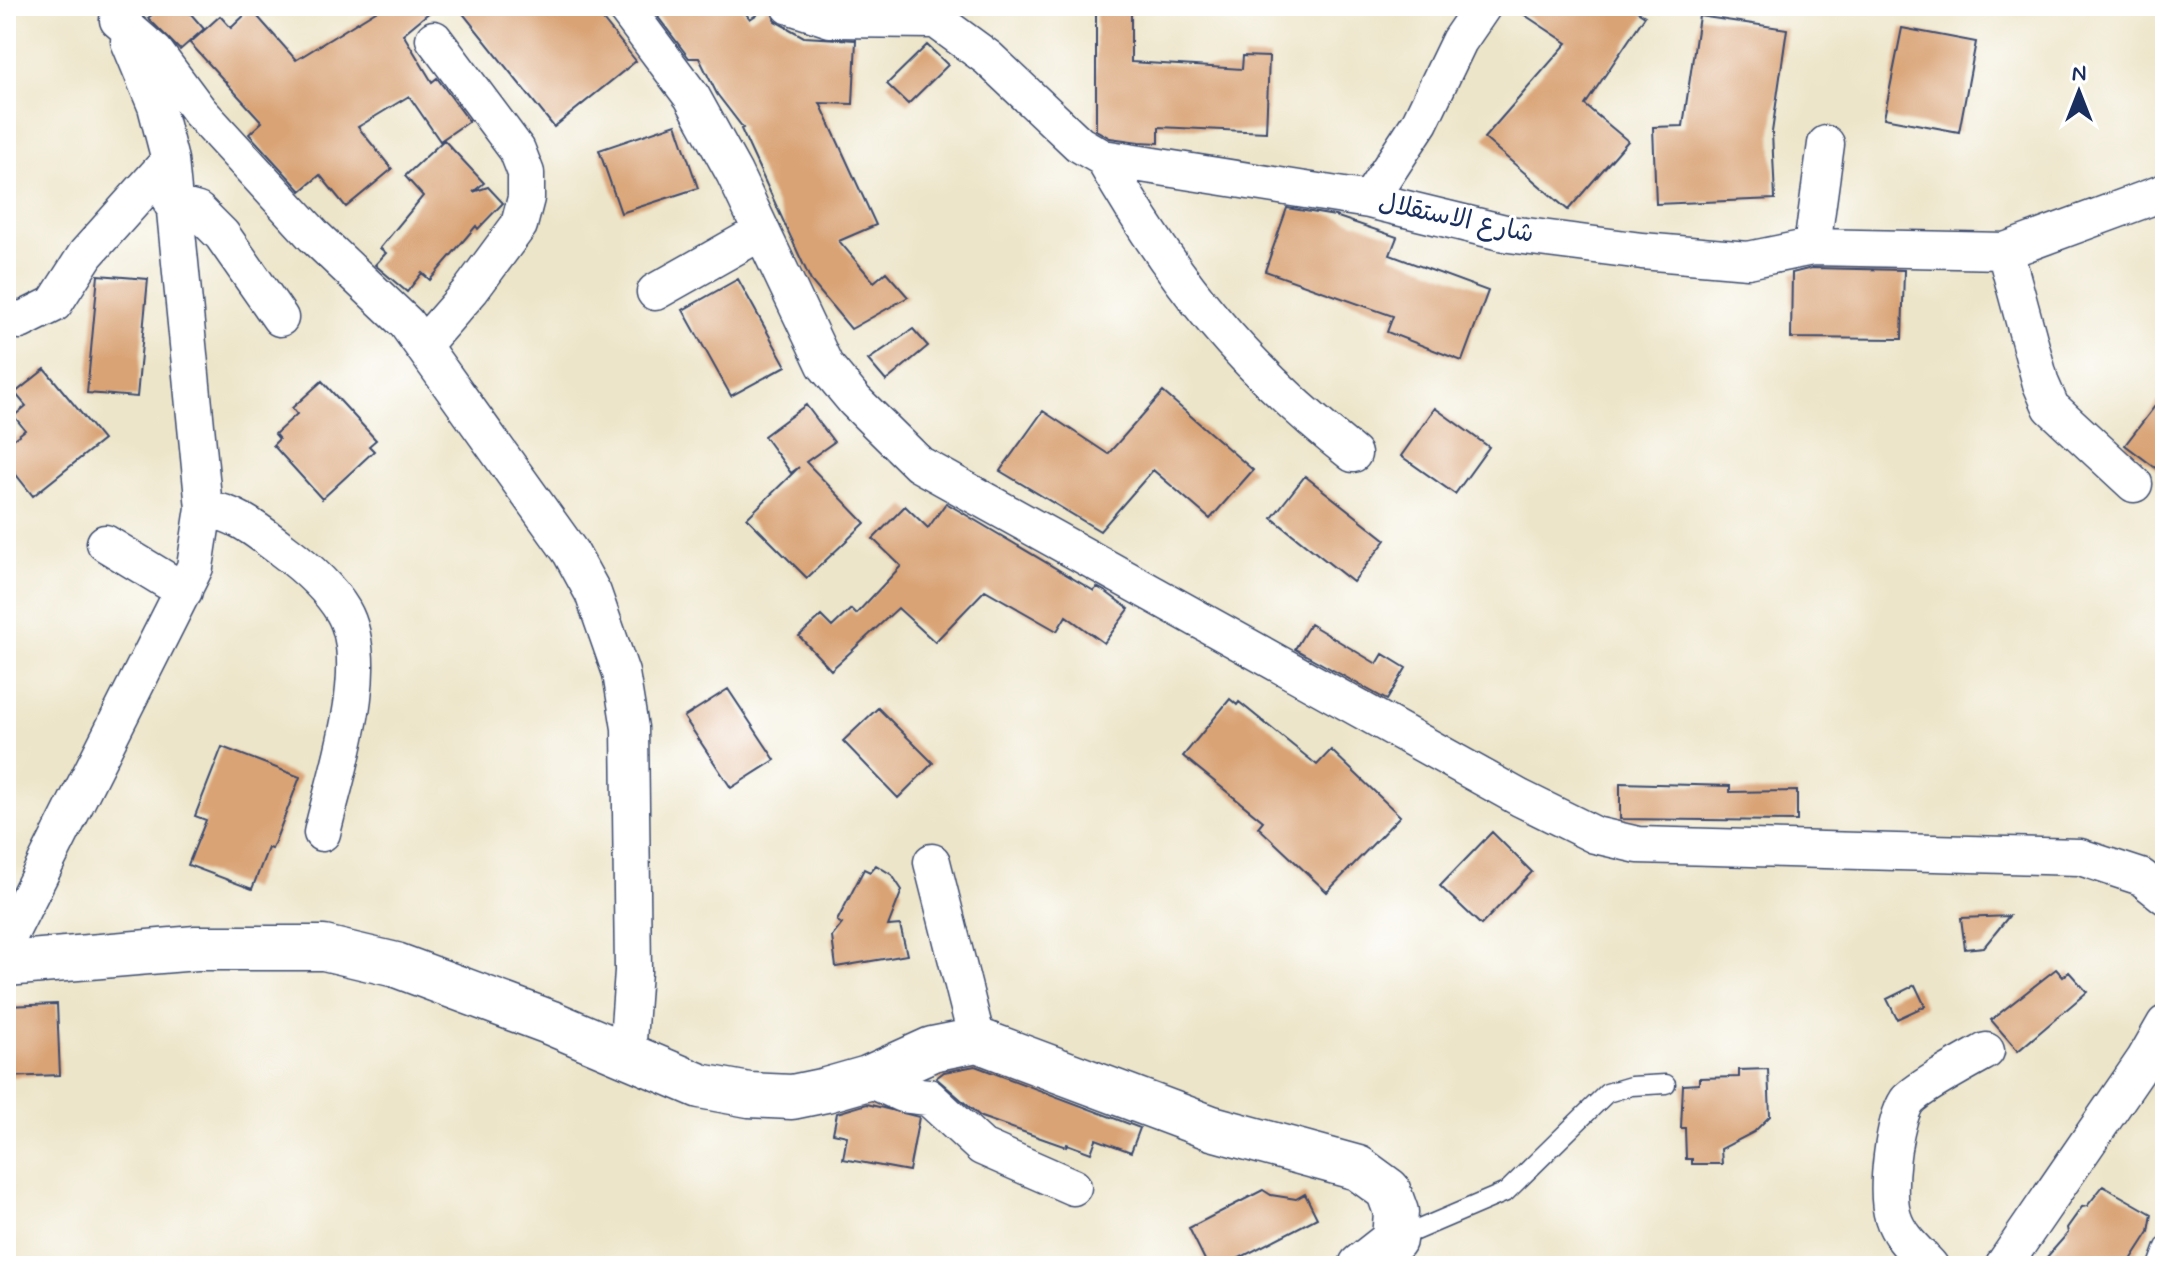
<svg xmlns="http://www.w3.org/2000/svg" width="2171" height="1272" viewBox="0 0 2171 1272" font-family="Mynerve,'Playpen Sans Arabic',sans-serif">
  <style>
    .building { fill: #d9a375 }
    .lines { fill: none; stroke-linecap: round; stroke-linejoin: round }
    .service-casing { stroke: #3a4a6e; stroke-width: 21 }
    .minor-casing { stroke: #3a4a6e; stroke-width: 39 }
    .tertiary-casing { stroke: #3a4a6e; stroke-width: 47 }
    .service { stroke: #fff; stroke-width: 18 }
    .minor { stroke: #fff; stroke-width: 36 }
    .tertiary { stroke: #fff; stroke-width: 44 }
    .labels { text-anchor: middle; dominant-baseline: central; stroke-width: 6; stroke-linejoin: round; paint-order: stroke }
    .street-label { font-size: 26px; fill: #1b2f5e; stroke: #fff }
  </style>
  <rect width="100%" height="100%" fill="#fff"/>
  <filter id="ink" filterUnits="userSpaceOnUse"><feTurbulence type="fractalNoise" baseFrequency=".0125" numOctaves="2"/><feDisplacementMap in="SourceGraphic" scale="16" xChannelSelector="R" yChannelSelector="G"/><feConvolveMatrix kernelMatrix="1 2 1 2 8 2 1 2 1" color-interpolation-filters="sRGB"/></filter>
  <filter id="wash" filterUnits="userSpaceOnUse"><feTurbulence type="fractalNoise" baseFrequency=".006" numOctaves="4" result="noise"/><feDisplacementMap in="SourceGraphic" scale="32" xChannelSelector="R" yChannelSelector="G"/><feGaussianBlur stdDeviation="1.8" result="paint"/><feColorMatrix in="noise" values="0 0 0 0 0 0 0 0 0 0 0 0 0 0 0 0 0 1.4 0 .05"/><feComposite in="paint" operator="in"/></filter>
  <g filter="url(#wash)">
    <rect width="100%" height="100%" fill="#ede5c9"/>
    <g id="blocks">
      <path class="building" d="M 163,6 L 184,6 L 204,29 L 180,50 L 148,18 Z
        M 384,6 L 437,6 L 403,34 L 432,82 L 437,78 L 469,121 L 440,141 L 409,96 L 358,127 L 392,169 L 346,207 L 320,175 L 301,191 L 249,134 L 262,122 L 190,43 L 220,16 L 231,28 L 251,9 L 296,60 Z
        M 457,6 L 592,6 L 636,61 L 554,127 Z
        M 673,6 L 740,6 L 750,19 L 770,6 L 775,21 L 804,37 L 856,40 L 853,104 L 820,103 L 876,225 L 839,241 L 874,282 L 886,272 L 908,297 L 851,329 L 811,281 L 741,129 L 743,128 L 717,94 L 699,58 L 689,58 L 658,17 Z
        M 1096,6 L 1131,6 L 1131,62 L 1242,69 L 1243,56 L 1269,57 L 1266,132 L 1159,127 L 1159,143 L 1139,142 L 1110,138 L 1096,130 Z
        M 1511,6 L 1629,6 L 1645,16 L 1585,105 L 1628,141 L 1568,210 L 1484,138 L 1567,43 Z
        M 1699,16 L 1787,29 L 1772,132 L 1775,199 L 1656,204 L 1653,127 L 1683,126 Z
        M 1902,28 L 1976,42 L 1959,132 L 1884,118 Z
        M 927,45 L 948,65 L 908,104 L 887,84 Z
        M 676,124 L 698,188 L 621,213 L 599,150 Z
        M 444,140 L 484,183 L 473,192 L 488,187 L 503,203 L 478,229 L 476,226 L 430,280 L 422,273 L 407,292 L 375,265 L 386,253 L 380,248 L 423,196 L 405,176 Z
        M 1287,208 L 1335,216 L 1397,237 L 1390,255 L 1488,291 L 1462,361 L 1387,332 L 1393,316 L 1265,271 Z
        M 1812,268 L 1904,270 L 1902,339 L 1791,338 L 1792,273 Z
        M 98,275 L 148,279 L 137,397 L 87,393 Z
        M 738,279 L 786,366 L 731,396 L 683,310 Z
        M 913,329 L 928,346 L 886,381 L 868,360 Z
        M 45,369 L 103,440 L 33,496 L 6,462 L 6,445 L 25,430 L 14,416 L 26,406 L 15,393 Z
        M 322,381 L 376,440 L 369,446 L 374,451 L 322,499 L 273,445 L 279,439 L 275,434 L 297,414 L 292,408 Z
        M 1163,392 L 1253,470 L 1210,519 L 1153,470 L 1100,531 L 1000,471 L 1043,411 L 1108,454 Z
        M 2165,393 L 2165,475 L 2125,445 Z
        M 806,405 L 834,442 L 806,462 L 865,523 L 807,578 L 747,518 L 799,467 L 791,473 L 764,436 Z
        M 1435,408 L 1489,447 L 1455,494 L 1401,456 Z
        M 1305,476 L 1386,540 L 1353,582 L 1272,518 Z
        M 946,503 L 1094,591 L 1097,587 L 1106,592 L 1129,609 L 1104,643 L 1066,616 L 1057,631 L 985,590 L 935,642 L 898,608 L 831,670 L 799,636 L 821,616 L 832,627 L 851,609 L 856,614 L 901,566 L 873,539 L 905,506 L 928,528 Z
        M 1310,624 L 1377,664 L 1383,654 L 1406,668 L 1387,700 L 1295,649 Z
        M 728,689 L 775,760 L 731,788 L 684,717 Z
        M 1230,699 L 1237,705 L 1239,702 L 1317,765 L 1331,750 L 1400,816 L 1327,892 L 1258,827 L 1263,821 L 1183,756 Z
        M 878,708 L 933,763 L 898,798 L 843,741 Z
        M 222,747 L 300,777 L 272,849 L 268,848 L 252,889 L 188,865 L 206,820 L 195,816 Z
        M 1620,783 L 1730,786 L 1730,792 L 1797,791 L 1797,821 L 1620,819 Z
        M 1492,832 L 1532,872 L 1481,925 L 1440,886 Z
        M 876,865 L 892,875 L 902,890 L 888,926 L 900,925 L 907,955 L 836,967 L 832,937 L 842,924 L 837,921 L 864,869 L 870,872 Z
        M 2009,916 L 1984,947 L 1965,949 L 1961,918 Z
        M 2056,969 L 2063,977 L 2069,972 L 2087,992 L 2018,1051 L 1991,1020 Z
        M 1915,985 L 1925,1006 L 1897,1019 L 1887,999 Z
        M 57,1004 L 60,1075 L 6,1077 L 6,1006 Z
        M 975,1066 L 1140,1128 L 1131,1152 L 1096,1139 L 1091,1153 L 1067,1144 L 1066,1147 L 981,1117 L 936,1078 L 944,1072 Z
        M 1768,1069 L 1770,1116 L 1754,1132 L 1721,1149 L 1722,1164 L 1692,1164 L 1692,1159 L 1686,1159 L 1685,1128 L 1681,1128 L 1683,1085 L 1699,1084 L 1699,1078 L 1739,1077 L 1739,1070 Z
        M 867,1104 L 919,1117 L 909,1171 L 843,1159 L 847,1136 L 833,1133 L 837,1113 Z
        M 2103,1186 L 2152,1214 L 2149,1232 L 2127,1266 L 2039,1266 L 2068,1233 L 2067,1228 L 2082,1207 L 2087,1206 Z
        M 1263,1190 L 1271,1195 L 1296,1199 L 1305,1194 L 1317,1218 L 1224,1266 L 1208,1266 L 1189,1228 Z"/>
    </g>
  </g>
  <g filter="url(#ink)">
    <use href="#blocks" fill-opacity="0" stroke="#3a4a6e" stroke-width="2"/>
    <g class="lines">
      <g class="service-casing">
        <path id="service" d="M 1396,1239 L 1506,1192 L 1607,1093 L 1631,1086 L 1666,1084
          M 2158,1266 L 2165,1247"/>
      </g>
      <g class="minor-casing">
        <path id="minor" d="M 624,6 L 692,97 L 734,173 L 825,365 L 855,401 L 919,464 L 1520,798 L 1595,835 L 1638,845 L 2080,857 L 2141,877 L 2165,896
          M 790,6 L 830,19 L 936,20 L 988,58 L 1079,144 L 1103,158 L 1369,200 L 1509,234 L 1642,251 L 1748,260 L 1812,247 L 2005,251 L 2165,192
          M 118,20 L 155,52 L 199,111 L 314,236 L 406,323 L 571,553 L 593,593 L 621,673 L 630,728 L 633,971 L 627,1055
          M 1103,158 C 1173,281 1242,366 1353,454
          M 1369,200 L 1420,122 L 1459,41 L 1483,6
          M 172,204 L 198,211 L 222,235 L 280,318
          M 1812,247 L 1826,144
          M 2005,251 L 2041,384 L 2051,407 L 2134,484
          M 655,292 L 761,232
          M 6,316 L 20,321 L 54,304 L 86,254 L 170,160
          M 423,345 L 471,290 L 519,225 L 526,198 L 526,173 L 517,150 L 434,39
          M 204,508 C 238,514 255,529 283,550 C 306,567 328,586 343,611 C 375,665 335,776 322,833
          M 105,543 L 184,591
          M 932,862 L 977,1040
          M 6,942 L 195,567 L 204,508 L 170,160 L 156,106 L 129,41
          M 868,1078 L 902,1094 L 928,1097 L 982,1147 L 1073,1187
          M 1930,1266 C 1916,1251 1899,1237 1893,1217 C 1885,1193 1893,1122 1907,1101 C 1915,1090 1970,1060 1986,1051
          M 2003,1266 L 2145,1059 L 2165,1024"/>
      </g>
      <g class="tertiary-casing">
        <path id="tertiary" d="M 6,964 L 196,948 L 324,948 L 396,965 L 549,1022 L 700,1086 L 749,1095 L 792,1097 L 826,1090 L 868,1078 L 932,1049 L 977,1040 L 1212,1128 L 1358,1168 L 1388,1190 L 1396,1212 L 1394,1240 L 1361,1266"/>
      </g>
      <use href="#service" class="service"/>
      <use href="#minor" class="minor"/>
      <use href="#tertiary" class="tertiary"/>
    </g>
  </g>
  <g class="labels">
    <g class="street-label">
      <text transform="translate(1456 219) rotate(12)">شارع الاستقلال</text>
    </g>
  </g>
  <rect width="2171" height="1272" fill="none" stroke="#fff" stroke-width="32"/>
  <g transform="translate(2079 92)" stroke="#ffffff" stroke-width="6" paint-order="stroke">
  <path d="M0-6L14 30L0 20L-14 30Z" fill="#1b2f5e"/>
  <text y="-12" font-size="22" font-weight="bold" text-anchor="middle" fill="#1b2f5e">N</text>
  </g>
</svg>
